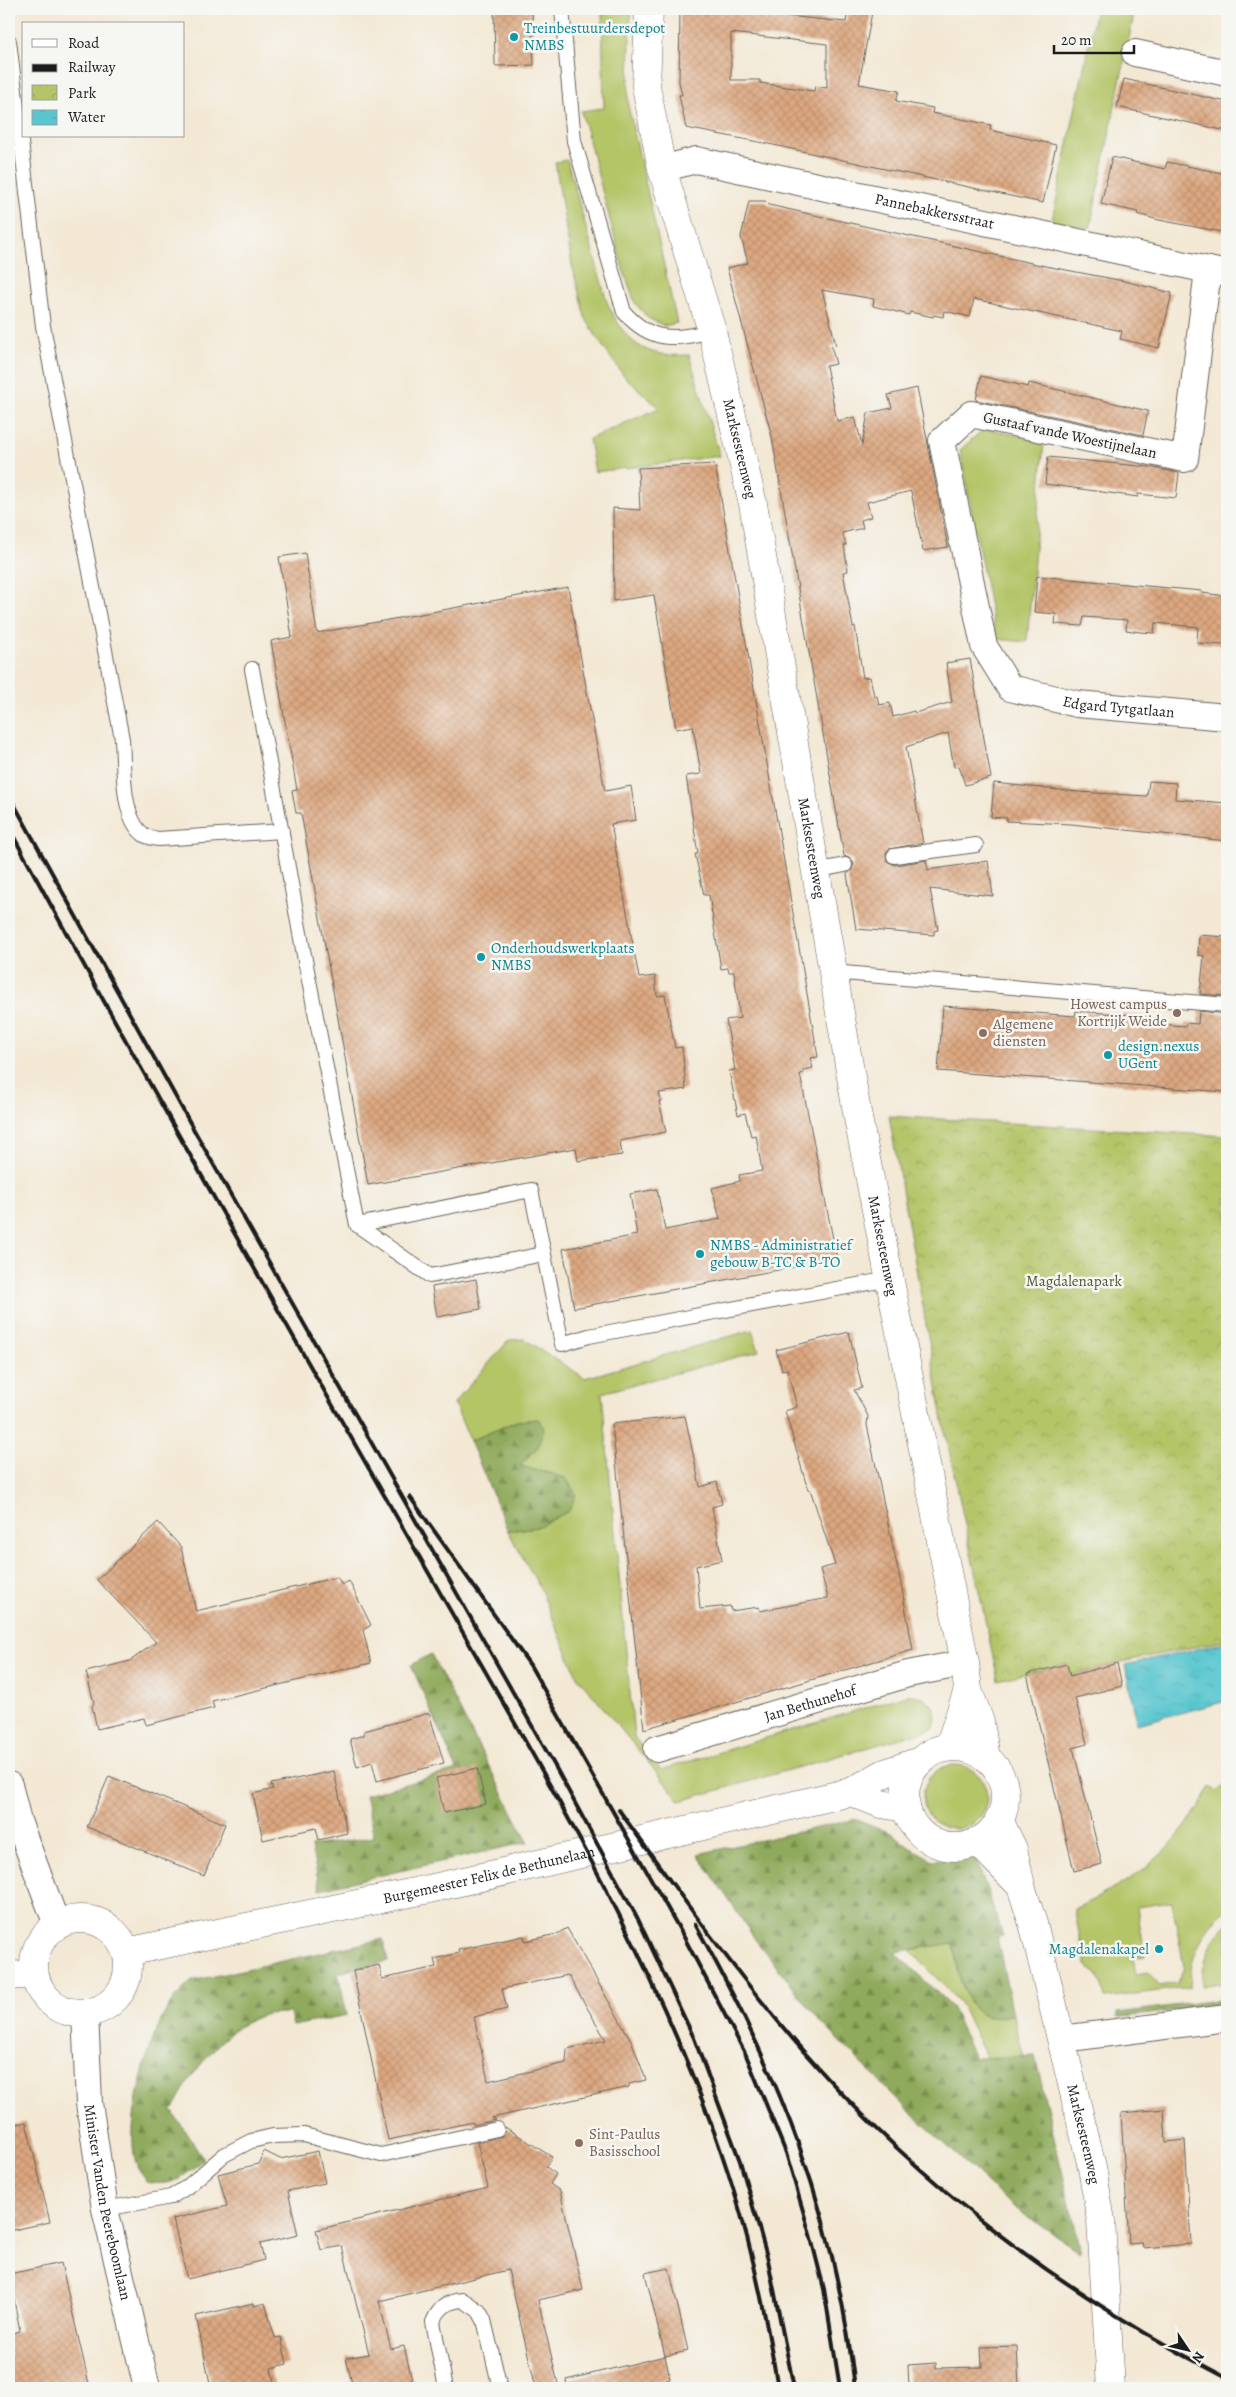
<svg xmlns="http://www.w3.org/2000/svg" width="1236" height="2397" viewBox="0 0 1236 2397" font-family="Alegreya,serif">
  <style>
    .grass { fill: #b4c568; stroke: #687042; fill-rule: evenodd }
    .forest { fill: url(#forest-firs); stroke: #56633c }
    .park { fill: url(#park-crowns); stroke: #687042 }
    .water { fill: url(#water-ripples); stroke: #3a7176 }
    .building { fill: url(#building-cross-hatch); fill-rule: evenodd }
    .lines { fill: none; stroke-linecap: round; stroke-linejoin: round }
    .lane-casing { stroke: #67635c; stroke-width: 16 }
    .street-casing { stroke: #67635c; stroke-width: 28 }
    .secondary-casing { stroke: #67635c; stroke-width: 29 }
    .lane { stroke: #fff; stroke-width: 14 }
    .street { stroke: #fff; stroke-width: 26 }
    .secondary { stroke: #fff; stroke-width: 28 }
    .rail { stroke: #1c1c1c; stroke-width: 4 }
    .culture-dot { fill: #0f9aa8; stroke: #f6f6f2; stroke-width: 2 }
    .education-dot { fill: #8d6e63; stroke: #f6f6f2; stroke-width: 2 }
    .labels { text-anchor: middle; dominant-baseline: central; stroke-width: 5; stroke-linejoin: round; paint-order: stroke }
    .culture-label { font-size: 15px; fill: #0d838f; stroke: #f6f6f2; text-anchor: start }
    .street-label { font-size: 15px; fill: #1c1c1c; stroke: #f6f6f2 }
    .education-label { font-size: 15px; fill: #785e54; stroke: #f6f6f2; text-anchor: start }
    .park-label { font-size: 15px; fill: #515737; stroke: #f6f6f2 }
  </style>
  <defs>
    <pattern id="forest-firs" width="22" height="20" patternUnits="userSpaceOnUse" patternTransform="scale(1.25)"><rect width="22" height="20" fill="#8faa5c"/><path d="M5 1l3.5 6h-7zM16 11l3.5 6h-7z" fill="#748a4b"/></pattern>
    <pattern id="park-crowns" width="20" height="18" patternUnits="userSpaceOnUse" patternTransform="scale(1.25)"><rect width="20" height="18" fill="#b4c568"/><path d="M2 6a3 3 0 1 1 6 0M12 15a3 3 0 1 1 6 0" fill="none" stroke="#9aa95a"/></pattern>
    <pattern id="water-ripples" width="26" height="14" patternUnits="userSpaceOnUse" patternTransform="scale(1.25)"><rect width="26" height="14" fill="#59c6cf"/><path d="M2 4q2-2 4 0t4 0M15 11q2-2 4 0t4 0" fill="none" stroke="#4daab1"/></pattern>
    <pattern id="building-cross-hatch" width="8" height="8" patternUnits="userSpaceOnUse" patternTransform="scale(1.25)"><rect width="8" height="8" fill="#dca780"/><path d="M0 0l8 8M0 8l8-8" fill="none" stroke="#bc8f6e"/></pattern>
  </defs>
  <rect width="100%" height="100%" fill="#f6f6f2"/>
  <filter id="ink" filterUnits="userSpaceOnUse"><feTurbulence type="fractalNoise" baseFrequency=".02" numOctaves="2"/><feDisplacementMap in="SourceGraphic" scale="10" xChannelSelector="R" yChannelSelector="G"/><feConvolveMatrix kernelMatrix="1 2 1 2 8 2 1 2 1" color-interpolation-filters="sRGB"/></filter>
  <filter id="wash" filterUnits="userSpaceOnUse"><feTurbulence type="fractalNoise" baseFrequency=".0096" numOctaves="4" result="noise"/><feDisplacementMap in="SourceGraphic" scale="20" xChannelSelector="R" yChannelSelector="G"/><feGaussianBlur stdDeviation="1.12" result="paint"/><feColorMatrix in="noise" values="0 0 0 0 0 0 0 0 0 0 0 0 0 0 0 0 0 1.4 0 .05"/><feComposite in="paint" operator="in"/></filter>
  <g filter="url(#wash)">
    <rect width="100%" height="100%" fill="#f3e8d4"/>
    <path class="grass" d="M 602,9 L 631,9 L 628,105 L 677,323 L 664,326 L 648,318 L 635,303 L 623,269 L 581,111 L 604,108 Z
      M 1096,9 L 1135,9 L 1090,228 L 1052,221 Z
      M 567,160 L 607,302 C 626,343 643,358 689,355 L 720,456 L 595,472 L 589,439 L 659,408 L 624,376 L 599,341 L 585,317 L 572,265 L 555,162 Z
      M 985,428 L 1044,442 L 1027,642 L 996,639 L 960,450 Z
      M 752,1330 L 759,1351 L 602,1393 L 634,1737 L 661,1770 L 907,1695 C 926,1694 943,1708 933,1729 L 680,1801 L 577,1676 L 540,1588 L 508,1531 L 537,1527 L 569,1511 L 576,1494 L 552,1473 L 533,1471 L 519,1466 L 538,1447 L 517,1421 L 470,1441 L 454,1403 L 509,1340 L 524,1339 L 585,1378 Z
      M923 1797a32 32 0 1 1 64 0a32 32 0 1 1-64 0Z
      M 1227,1783 L 1227,1907 C 1203,1929 1191,1954 1189,1987 L 1105,1998 L 1098,1973 L 1086,1965 L 1074,1909 C 1143,1876 1173,1854 1211,1786 L 1217,1792 ZM 1172,1902 L 1184,1967 L 1178,1983 L 1159,1986 L 1148,1972 L 1136,1974 L 1133,1958 L 1145,1956 L 1137,1907 Z
      M 1227,1924 L 1227,1982 L 1202,1986 C 1202,1962 1210,1940 1227,1924 Z
      M 953,1943 C 957,1963 962,2010 986,2016 C 994,2018 1005,2016 1013,2015 L 1024,2057 L 987,2059 L 961,2004 L 910,1950 Z"/>
    <path class="forest" d="M 538,1419 L 544,1428 L 538,1447 L 520,1466 L 566,1478 L 576,1494 L 569,1511 L 537,1527 L 508,1531 L 470,1441 L 517,1421 Z
      M 431,1654 L 528,1842 L 320,1889 L 311,1846 L 374,1837 L 365,1795 L 457,1770 L 411,1665 Z
      M 857,1819 L 893,1834 L 909,1847 L 933,1860 L 976,1858 L 1003,1936 L 997,1937 L 1013,2015 C 1005,2016 994,2018 986,2016 C 962,2010 957,1963 953,1943 L 895,1952 L 952,2007 L 974,2058 L 1035,2056 L 1081,2252 L 1012,2206 L 904,2106 L 820,2021 L 757,1942 L 698,1854 Z
      M 383,1939 L 388,1961 L 338,1973 L 347,2015 L 293,2026 L 290,2013 C 282,2013 274,2013 267,2014 C 226,2023 189,2076 172,2111 L 204,2159 C 185,2175 174,2188 147,2182 C 144,2177 141,2173 138,2169 C 121,2132 149,2031 173,2000 C 178,1993 186,1987 192,1981 Z
      M 1227,1999 L 1227,2004 L 1118,2018 L 1118,2013 Z"/>
    <path class="park" d="M 889,1116 L 1227,1136 L 1227,1640 L 1117,1663 L 1070,1676 L 1067,1664 L 998,1680 L 944,1426 Z"/>
    <path class="water" d="M 1227,1642 L 1227,1701 L 1137,1724 L 1125,1665 Z"/>
    <g id="blocks">
      <path class="building" d="M 494,9 L 532,9 L 534,65 L 495,66 Z
        M 680,9 L 738,9 L 738,11 L 846,22 L 848,9 L 872,12 L 859,84 L 899,91 L 896,101 L 933,108 L 932,113 L 991,125 L 990,130 L 1056,145 L 1043,203 L 764,143 L 686,128 L 679,95 L 682,95 L 679,82 ZM 731,33 L 827,44 L 827,88 L 815,86 L 814,91 L 760,83 L 760,80 L 731,80 Z
        M 1124,79 L 1227,102 L 1227,131 L 1117,107 Z
        M 1112,157 L 1165,169 L 1167,162 L 1227,174 L 1227,233 L 1159,220 L 1137,214 L 1138,212 L 1101,204 Z
        M 749,201 L 765,201 L 769,205 L 1045,266 L 1124,281 L 1172,293 L 1159,348 L 1120,339 L 1122,331 L 974,299 L 970,317 L 944,311 L 943,317 L 934,315 L 933,317 L 910,312 L 909,315 L 873,306 L 874,299 L 822,290 L 836,345 L 831,346 L 836,364 L 826,366 L 837,421 L 855,417 L 862,445 L 868,413 L 892,408 L 888,395 L 917,388 L 948,547 L 923,551 L 911,491 L 867,502 L 871,517 L 861,520 L 863,528 L 842,533 L 846,545 L 844,545 L 848,571 L 843,572 L 853,627 L 855,626 L 863,678 L 870,677 L 874,696 L 877,696 L 879,705 L 890,703 L 893,717 L 914,711 L 915,713 L 952,702 L 946,663 L 970,659 L 991,778 L 965,785 L 959,766 L 954,767 L 948,733 L 906,747 L 923,843 L 889,849 L 886,853 L 887,861 L 895,865 L 926,860 L 928,870 L 988,861 L 993,896 L 930,889 L 938,930 L 934,931 L 934,935 L 856,929 L 847,874 L 851,871 L 854,864 L 851,859 L 844,856 L 772,437 L 727,268 L 748,263 L 741,237 Z
        M 981,376 L 1028,387 L 1029,383 L 1148,411 L 1143,435 L 976,400 Z
        M 1048,457 L 1149,467 L 1179,473 L 1176,498 L 1138,494 L 1138,497 L 1045,484 Z
        M 715,464 L 818,1057 L 810,1058 L 813,1068 L 803,1070 L 804,1073 L 800,1074 L 837,1259 L 574,1308 L 563,1249 L 637,1235 L 630,1194 L 657,1189 L 665,1230 L 720,1219 L 712,1188 L 740,1181 L 739,1175 L 762,1171 L 756,1135 L 751,1136 L 745,1113 L 738,1115 L 729,1071 L 735,1070 L 726,1020 L 740,1018 L 734,972 L 729,972 L 728,968 L 721,969 L 709,895 L 704,895 L 695,854 L 698,854 L 686,776 L 701,774 L 693,726 L 676,729 L 654,595 L 614,601 L 613,508 L 640,510 L 638,468 Z
        M 305,553 L 317,633 L 568,587 L 605,791 L 631,786 L 636,820 L 611,824 L 639,978 L 655,976 L 657,996 L 665,995 L 675,1048 L 682,1047 L 686,1089 L 659,1093 L 661,1101 L 659,1101 L 666,1132 L 620,1141 L 622,1155 L 578,1161 L 576,1148 L 368,1185 L 301,813 L 296,813 L 292,791 L 297,790 L 271,641 L 292,637 L 279,557 Z
        M 1037,576 L 1202,591 L 1202,593 L 1227,596 L 1225,645 L 1197,643 L 1198,627 L 1155,623 L 1154,633 L 1140,632 L 1126,630 L 1127,620 L 1084,617 L 1082,626 L 1055,624 L 1056,614 L 1034,612 Z
        M 1149,781 L 1176,783 L 1175,799 L 1227,803 L 1227,841 L 1071,824 L 1007,821 L 1007,818 L 991,817 L 994,783 L 1078,792 L 1147,796 Z
        M 1199,935 L 1227,937 L 1227,996 L 1200,994 L 1204,956 L 1198,955 Z
        M 943,1006 L 1075,1016 L 1076,1011 L 1146,1016 L 1146,1023 L 1185,1026 L 1186,1023 L 1198,1024 L 1199,1011 L 1227,1014 L 1227,1092 L 938,1071 Z
        M 476,1279 L 481,1309 L 437,1317 L 432,1287 Z
        M 849,1332 L 862,1388 L 854,1390 L 868,1416 L 867,1425 L 902,1589 L 913,1650 L 644,1729 L 612,1424 L 685,1416 L 700,1487 L 717,1482 L 722,1504 L 712,1507 L 722,1560 L 696,1566 L 700,1609 L 730,1606 L 731,1611 L 759,1607 L 760,1611 L 828,1598 L 820,1569 L 835,1565 L 810,1489 L 808,1490 L 785,1411 L 797,1407 L 787,1369 L 782,1370 L 776,1350 Z
        M 158,1522 L 181,1547 L 196,1611 L 337,1577 L 342,1585 L 349,1581 L 371,1625 L 363,1630 L 371,1663 L 212,1701 L 214,1708 L 146,1725 L 144,1718 L 97,1729 L 92,1706 L 94,1703 L 86,1672 L 130,1661 L 156,1642 L 97,1580 Z
        M 1117,1663 L 1122,1686 L 1075,1698 L 1087,1744 L 1073,1748 L 1102,1864 L 1074,1871 L 1027,1674 L 1067,1664 L 1070,1676 Z
        M 429,1713 L 444,1763 L 377,1781 L 372,1762 L 357,1767 L 350,1739 L 364,1735 L 364,1731 Z
        M 477,1768 L 486,1804 L 444,1813 L 436,1778 Z
        M 334,1771 L 347,1833 L 319,1840 L 316,1828 L 263,1840 L 253,1794 L 273,1789 L 271,1784 Z
        M 109,1776 L 225,1824 L 204,1876 L 87,1827 Z
        M 567,1928 L 632,2042 L 646,2080 L 629,2084 L 629,2087 L 492,2118 L 496,2120 L 473,2125 L 473,2122 L 388,2140 L 353,1971 L 379,1965 L 382,1979 L 436,1967 L 434,1959 L 459,1953 L 458,1950 L 524,1936 L 525,1941 L 557,1934 ZM 568,1975 L 606,2040 L 567,2049 L 566,2063 L 488,2081 L 474,2017 L 507,2009 L 502,1989 Z
        M 1164,2109 L 1166,2142 L 1185,2140 L 1191,2244 L 1143,2248 L 1142,2243 L 1129,2244 L 1121,2113 Z
        M 26,2122 L 50,2222 L 9,2231 L 9,2126 Z
        M 505,2127 L 552,2157 L 546,2167 L 556,2174 L 550,2184 L 560,2191 L 583,2290 L 538,2300 L 559,2388 L 536,2388 L 508,2270 L 379,2301 L 391,2349 L 404,2346 L 414,2388 L 353,2388 L 346,2358 L 369,2354 L 342,2246 L 321,2250 L 316,2230 L 488,2188 L 477,2142 L 503,2136 Z
        M 264,2151 L 280,2159 L 318,2151 L 325,2183 L 288,2191 L 298,2235 L 260,2244 L 264,2260 L 187,2279 L 173,2219 L 227,2206 L 218,2174 L 258,2164 Z
        M 61,2263 L 90,2388 L 9,2388 L 9,2334 L 20,2331 L 9,2274 Z
        M 669,2268 L 688,2351 L 665,2356 L 645,2273 Z
        M 254,2303 L 254,2306 L 265,2303 L 275,2338 L 281,2337 L 287,2364 L 271,2368 L 275,2388 L 211,2388 L 196,2316 Z
        M 1017,2346 L 1019,2388 L 909,2388 L 908,2365 L 936,2363 L 936,2368 L 982,2367 L 981,2347 Z
        M 665,2356 L 670,2379 L 632,2388 L 567,2388 L 566,2380 Z"/>
    </g>
  </g>
  <g filter="url(#ink)">
    <use href="#blocks" fill-opacity="0" stroke="#67635c" stroke-width="1"/>
    <g class="lines">
      <g class="lane-casing">
        <path id="lane" d="M 562,9 L 574,141 L 624,312 C 651,343 675,340 712,331
          M 9,41 L 43,326 L 122,739 C 124,765 121,817 143,834 C 146,837 153,838 158,839 L 282,831
          M 252,669 L 304,955 L 357,1225 L 430,1276 L 544,1254
          M 894,856 L 976,845
          M 815,871 L 845,865
          M 831,972 L 1227,1005
          M 357,1225 L 531,1190 L 562,1344 L 589,1336 L 889,1279
          M 105,2209 L 171,2197 L 187,2187 L 224,2155 L 251,2141 L 273,2136 L 304,2135 L 381,2155 L 497,2129
          M 446,2388 L 433,2322 C 439,2308 447,2301 463,2300 L 479,2311 L 484,2320 L 500,2388"/>
      </g>
      <g class="street-casing">
        <g id="street">
          <path d="M 1135,53 L 1227,73"/>
          <path id="s1" d="M 662,169 L 696,160 L 1227,274"/>
          <path id="s2" d="M 1208,270 L 1185,459 L 971,414 L 942,441 L 984,646 L 1010,688 L 1077,704 L 1227,717"/>
          <path id="s3" d="M 657,1749 L 908,1674 L 965,1663"/>
          <path d="M 9,1785 L 18,1821 L 57,1925"/>
          <path id="s4" d="M 85,2013 L 89,2103 L 105,2209 L 147,2388"/>
          <path d="M 1062,2039 L 1227,2018"/>
        </g>
      </g>
      <g class="secondary-casing">
        <g id="secondary">
          <path id="s5" d="M 649,9 L 646,86 L 662,169 L 712,331 L 753,504 L 858,1118 L 965,1663 L 968,1690 L 980,1722 L 986,1758"/>
          <path d="M 949,1747 L 968,1690"/>
          <circle cx="955" cy="1797" r="50"/>
          <path d="M 851,1792 L 881,1804 L 906,1808"/>
          <path id="s6" d="M 999,1820 L 1013,1849 L 1021,1886 L 1034,1927 L 1092,2167 L 1101,2221 L 1111,2388"/>
          <path d="M 977,1841 L 1021,1886"/>
          <circle cx="81" cy="1966" r="47"/>
          <path id="s7" d="M 127,1952 L 429,1889 L 851,1792 L 885,1773 L 920,1761"/>
          <path d="M 9,1976 L 34,1974"/>
        </g>
      </g>
      <use href="#lane" class="lane"/>
      <use href="#street" class="street"/>
      <use href="#secondary" class="secondary"/>
      <path class="rail" d="M 9,795 L 194,1130 L 556,1768 L 638,1919 L 694,2038 L 740,2161 L 768,2260 L 794,2388
        M 9,828 C 144,1078 286,1324 427,1570 C 541,1770 665,1970 734,2191 C 754,2255 767,2322 778,2388
        M 410,1497 L 530,1665 L 685,1939 L 746,2055 L 786,2153 L 811,2238 L 824,2289 L 840,2388
        M 619,1810 C 678,1892 737,1975 804,2052 C 921,2186 1068,2297 1227,2378
        M 695,1924 C 781,2077 835,2213 855,2388"/>
    </g>
  </g>
  <g class="culture-dot">
    <circle cx="514" cy="37" r="5"/>
    <circle cx="481" cy="957" r="5"/>
    <circle cx="1108" cy="1055" r="5"/>
    <circle cx="700" cy="1254" r="5"/>
    <circle cx="1159" cy="1949" r="5"/>
  </g>
  <g class="education-dot">
    <circle cx="1177" cy="1013" r="5"/>
    <circle cx="983" cy="1033" r="5"/>
    <circle cx="579" cy="2143" r="5"/>
  </g>
  <g class="labels">
    <g class="culture-label">
      <text x="524" y="28">Treinbestuurdersdepot<tspan x="524" dy="17">NMBS</tspan></text>
      <text x="491" y="948">Onderhoudswerkplaats<tspan x="491" dy="17">NMBS</tspan></text>
      <text x="1118" y="1046">design.nexus<tspan x="1118" dy="17">UGent</tspan></text>
      <text x="710" y="1245">NMBS - Administratief<tspan x="710" dy="17">gebouw B-TC &amp; B-TO</tspan></text>
      <text x="1149" y="1949" text-anchor="end">Magdalenakapel</text>
    </g>
    <g class="street-label">
      <text stroke="none"><textPath href="#s1" startOffset="279">Pannebakkersstraat</textPath></text>
      <text transform="translate(1070 435) rotate(12)">Gustaaf vande Woestijnelaan</text>
      <text stroke="none"><textPath href="#s5" startOffset="452">Marksesteenweg</textPath></text>
      <text stroke="none"><textPath href="#s2" startOffset="818">Edgard Tytgatlaan</textPath></text>
      <text stroke="none"><textPath href="#s5" startOffset="858">Marksesteenweg</textPath></text>
      <text stroke="none"><textPath href="#s5" startOffset="1262">Marksesteenweg</textPath></text>
      <text stroke="none"><textPath href="#s3" startOffset="160">Jan Bethunehof</textPath></text>
      <text stroke="none"><textPath href="#s7" startOffset="370">Burgemeester Felix de Bethunelaan</textPath></text>
      <text stroke="none"><textPath href="#s6" startOffset="326">Marksesteenweg</textPath></text>
      <text stroke="none"><textPath href="#s4" startOffset="191">Minister Vanden Peereboomlaan</textPath></text>
    </g>
    <g class="education-label">
      <text x="1167" y="1004" text-anchor="end">Howest campus<tspan x="1167" dy="17">Kortrijk Weide</tspan></text>
      <text x="993" y="1024">Algemene<tspan x="993" dy="17">diensten</tspan></text>
      <text x="589" y="2134">Sint-Paulus<tspan x="589" dy="17">Basisschool</tspan></text>
    </g>
    <g class="park-label">
      <text x="1074" y="1281">Magdalenapark</text>
    </g>
  </g>
  <rect width="1236" height="2397" fill="none" stroke="#f6f6f2" stroke-width="30"/>
  <rect x="22" y="22" width="162" height="115" fill="#f6f6f2" stroke="#9f9f9c"/>
  <rect x="32" y="39" width="25" height="8" fill="#ffffff" stroke="#9f9f9c"/>
  <text x="68" y="48" font-size="15" fill="#1c1c1c">Road</text>
  <rect x="32" y="64" width="25" height="8" fill="#1c1c1c" stroke="#9f9f9c"/>
  <text x="68" y="72" font-size="15" fill="#1c1c1c">Railway</text>
  <rect x="32" y="85" width="25" height="15" fill="url(#park-crowns)" stroke="#9f9f9c"/>
  <text x="68" y="98" font-size="15" fill="#1c1c1c">Park</text>
  <rect x="32" y="110" width="25" height="15" fill="url(#water-ripples)" stroke="#9f9f9c"/>
  <text x="68" y="122" font-size="15" fill="#1c1c1c">Water</text>
  <g transform="translate(1188 2350) rotate(125)" stroke="#f6f6f2" stroke-width="4" paint-order="stroke">
  <path d="M0-4L9 19L0 12L-9 19Z" fill="#1c1c1c"/>
  <text y="-8" font-size="14" font-weight="bold" text-anchor="middle" fill="#1c1c1c">N</text>
  </g>
  <path d="M1054 45v8h80v-8" fill="none" stroke="#1c1c1c" stroke-width="2.5"/>
  <text x="1061" y="45" font-size="15" fill="#1c1c1c" stroke="#f6f6f2" stroke-width="4" paint-order="stroke">20 m</text>
</svg>
